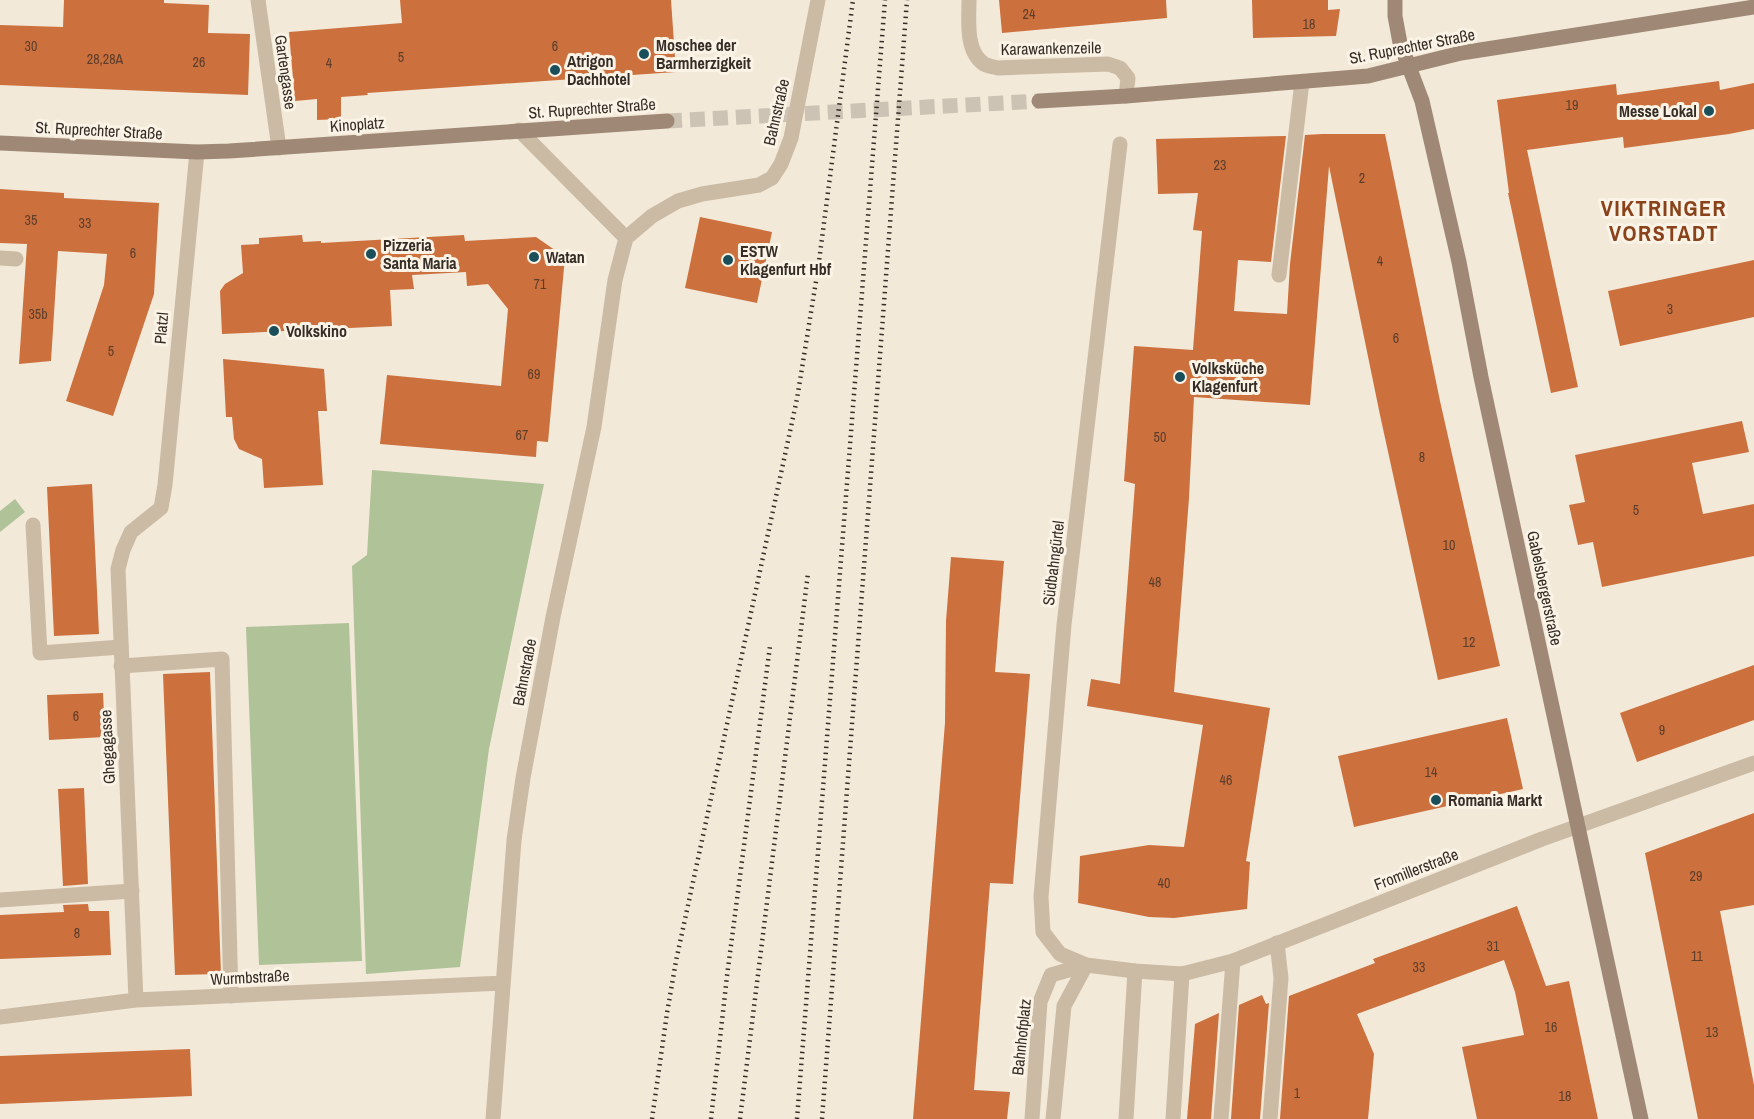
<svg xmlns="http://www.w3.org/2000/svg" width="1754" height="1119" viewBox="0 0 1754 1119" font-family="'Archivo Narrow',sans-serif">
  <style>
    .green { fill: #b0c298 }
    .building { fill: #cc703d }
    .lines { fill: none; stroke-linecap: round; stroke-linejoin: round }
    .secondary-tunnel { stroke: #cdc3b5; stroke-width: 15; stroke-dasharray: 15 8; stroke-linecap: butt }
    .lane { stroke: #cbbba4; stroke-width: 15 }
    .street { stroke: #cbbba4; stroke-width: 15 }
    .secondary { stroke: #9f8976; stroke-width: 15 }
    .rail { stroke: #362d26; stroke-width: 4.5; stroke-dasharray: 1.5 4.5; stroke-linecap: butt }
    .poi-dot { fill: #1a4f5a; stroke: #faf3e6; stroke-width: 2 }
    .labels { text-anchor: middle; dominant-baseline: central; stroke-width: 6; stroke-linejoin: round; paint-order: stroke }
    .number-label { font-size: 14px; fill: #5c3e2c }
    .poi-label { font-size: 16px; font-weight: bold; fill: #362d26; stroke: #faf3e6; text-anchor: start }
    .street-label { font-size: 16px; fill: #362d26; stroke: #faf3e6 }
    .district-label { font-size: 22px; font-weight: bold; letter-spacing: 1.5px; fill: #8a421b; stroke: #faf3e6 }
  </style>
  <rect width="100%" height="100%" fill="#f3e9d9"/>
  <path class="green" d="M 372,470 L 544,484 L 489,749 L 460,967 L 366,974 L 352,566 L 367,555 Z
    M 15,499 L 25,512 L 0,532 L 0,511 Z
    M 349,623 L 362,961 L 259,965 L 246,627 Z"/>
  <path class="building" d="M 64,0 L 164,0 L 164,3 L 209,5 L 208,33 L 250,34 L 248,95 L 0,85 L 0,25 L 63,27 Z
    M 400,0 L 671,0 L 676,72 L 367,93 L 368,95 L 341,97 L 341,119 L 317,120 L 317,99 L 295,101 L 289,32 L 402,23 Z
    M 999,0 L 1166,0 L 1167,18 L 1002,33 Z
    M 1252,0 L 1328,0 L 1328,10 L 1340,9 L 1336,36 L 1253,38 Z
    M 1719,81 L 1720,90 L 1754,83 L 1754,129 L 1729,134 L 1624,148 L 1623,137 L 1527,150 L 1578,387 L 1551,393 L 1508,193 L 1509,193 L 1497,100 L 1616,84 L 1617,95 Z
    M 1322,134 L 1385,134 L 1440,401 L 1500,666 L 1438,680 L 1380,415 L 1329,166 L 1310,405 L 1194,397 L 1189,498 L 1174,692 L 1270,708 L 1246,861 L 1250,862 L 1247,909 L 1174,918 L 1149,917 L 1078,903 L 1080,856 L 1149,845 L 1184,847 L 1203,725 L 1087,706 L 1091,679 L 1120,684 L 1135,484 L 1124,481 L 1134,346 L 1193,350 L 1202,231 L 1193,230 L 1198,193 L 1158,194 L 1156,139 L 1286,136 L 1271,262 L 1238,260 L 1234,311 L 1287,314 L 1290,264 L 1305,135 Z
    M 0,189 L 64,193 L 64,198 L 159,203 L 154,294 L 113,416 L 66,401 L 104,285 L 107,254 L 58,251 L 51,361 L 19,364 L 27,244 L 0,243 Z
    M 700,217 L 772,232 L 757,303 L 685,288 Z
    M 302,235 L 303,242 L 321,241 L 321,243 L 464,235 L 465,241 L 536,237 L 565,257 L 548,442 L 537,441 L 536,457 L 380,444 L 387,375 L 501,386 L 508,309 L 488,284 L 467,286 L 466,272 L 412,275 L 414,289 L 390,290 L 392,326 L 222,334 L 220,291 L 225,284 L 243,273 L 241,245 L 259,244 L 259,238 Z
    M 1754,260 L 1754,317 L 1620,346 L 1608,291 Z
    M 223,359 L 324,369 L 327,411 L 318,411 L 323,485 L 264,488 L 262,459 L 239,449 L 234,439 L 232,417 L 226,417 Z
    M 1742,421 L 1749,452 L 1692,463 L 1703,514 L 1754,504 L 1754,556 L 1602,587 L 1593,542 L 1578,545 L 1569,505 L 1585,502 L 1575,455 Z
    M 92,484 L 99,634 L 54,636 L 47,487 Z
    M 951,557 L 1004,561 L 995,672 L 1030,674 L 1013,884 L 990,883 L 974,1090 L 1010,1092 L 1007,1119 L 913,1119 L 945,723 L 946,621 Z
    M 1754,665 L 1754,720 L 1637,762 L 1620,713 Z
    M 210,672 L 221,974 L 175,975 L 163,674 Z
    M 103,693 L 105,737 L 49,740 L 47,695 Z
    M 1507,718 L 1523,789 L 1354,827 L 1338,756 Z
    M 84,788 L 88,884 L 63,886 L 58,789 Z
    M 1754,813 L 1754,905 L 1720,911 L 1754,1085 L 1754,1119 L 1698,1119 L 1645,853 Z
    M 88,904 L 89,911 L 109,911 L 111,955 L 0,959 L 0,915 L 64,912 L 63,905 Z
    M 1517,906 L 1546,986 L 1569,981 L 1598,1119 L 1477,1119 L 1462,1047 L 1524,1035 L 1515,992 L 1504,960 L 1357,1014 L 1374,1054 L 1368,1119 L 1280,1119 L 1289,996 L 1375,963 L 1373,959 Z
    M 1262,995 L 1266,1004 L 1269,1003 L 1260,1119 L 1231,1119 L 1239,1005 Z
    M 1219,1013 L 1211,1119 L 1187,1119 L 1195,1024 Z
    M 190,1049 L 192,1096 L 0,1104 L 0,1056 Z"/>
  <g class="lines">
    <path class="secondary-tunnel" d="M 667,121 L 1039,101"/>
    <path class="lane" d="M 519,130 L 626,238
      M 0,258 L 16,259
      M 1279,275 L 1302,82
      M 33,525 L 40,653 L 121,647
      M 121,666 L 222,659 L 231,996
      M 0,900 L 132,891
      M 1032,1119 L 1040,1002 L 1051,975 L 1086,965
      M 1126,1119 L 1135,971
      M 1173,1119 L 1182,974
      M 1221,1119 L 1233,961
      M 1270,1119 L 1281,978 L 1277,943"/>
    <path class="street" d="M 258,0 L 279,148
      M 969,0 C 969,20 965,51 984,64 C 988,66 994,67 998,68 L 1108,64 L 1120,68 L 1128,78 L 1126,96
      M 1120,144 L 1064,625 L 1041,897 L 1043,932 L 1060,954 L 1086,965 L 1135,971 L 1182,974 L 1233,961 L 1542,839 L 1754,763
      M 136,1000 L 118,569 L 123,550 L 131,532 L 161,508 L 165,485 L 197,152
      M 0,1017 L 136,1000 L 503,983
      M 493,1119 L 514,840 L 523,778 L 553,617 L 594,427 L 615,280 L 626,238 L 652,216 L 678,201 L 702,194 L 759,185 L 772,178 L 781,164 L 791,138 L 818,0
      M 1053,1119 L 1064,1006 L 1086,965"/>
    <path class="secondary" d="M 1395,0 L 1395,16 L 1400,43 L 1422,101 L 1459,262 L 1481,377 L 1641,1119
      M 1039,101 L 1126,96 L 1368,76 L 1461,53 L 1754,7
      M 0,143 L 197,152 L 229,151 L 667,121"/>
    <path class="rail" d="M 652,1119 L 667,1013 L 676,961 L 797,399 L 818,269 L 853,0
      M 711,1119 L 727,976 L 770,646
      M 740,1119 L 808,573
      M 797,1119 L 885,0
      M 822,1119 L 907,0"/>
  </g>
  <g class="poi-dot">
    <circle cx="644" cy="54" r="6"/>
    <circle cx="555" cy="70" r="6"/>
    <circle cx="1709" cy="111" r="6"/>
    <circle cx="371" cy="254" r="6"/>
    <circle cx="534" cy="257" r="6"/>
    <circle cx="728" cy="260" r="6"/>
    <circle cx="274" cy="331" r="6"/>
    <circle cx="1180" cy="377" r="6"/>
    <circle cx="1436" cy="800" r="6"/>
  </g>
  <g class="labels">
    <g class="number-label">
      <text x="1029" y="14">24</text>
      <text x="1309" y="24">18</text>
      <text x="31" y="46">30</text>
      <text x="555" y="46">6</text>
      <text x="401" y="57">5</text>
      <text x="105" y="59">28,28A</text>
      <text x="199" y="62">26</text>
      <text x="329" y="63">4</text>
      <text x="1572" y="105">19</text>
      <text x="1220" y="165">23</text>
      <text x="1362" y="178">2</text>
      <text x="31" y="220">35</text>
      <text x="85" y="223">33</text>
      <text x="133" y="253">6</text>
      <text x="1380" y="261">4</text>
      <text x="540" y="284">71</text>
      <text x="1670" y="309">3</text>
      <text x="38" y="314">35b</text>
      <text x="1396" y="338">6</text>
      <text x="111" y="351">5</text>
      <text x="534" y="374">69</text>
      <text x="522" y="435">67</text>
      <text x="1160" y="437">50</text>
      <text x="1422" y="457">8</text>
      <text x="1636" y="510">5</text>
      <text x="1449" y="545">10</text>
      <text x="1155" y="582">48</text>
      <text x="1469" y="642">12</text>
      <text x="76" y="716">6</text>
      <text x="1662" y="730">9</text>
      <text x="1431" y="772">14</text>
      <text x="1226" y="780">46</text>
      <text x="1696" y="876">29</text>
      <text x="1164" y="883">40</text>
      <text x="77" y="933">8</text>
      <text x="1493" y="946">31</text>
      <text x="1697" y="956">11</text>
      <text x="1419" y="967">33</text>
      <text x="1551" y="1027">16</text>
      <text x="1712" y="1032">13</text>
      <text x="1297" y="1093">1</text>
      <text x="1565" y="1096">18</text>
    </g>
    <g class="poi-label">
      <text x="656" y="45">Moschee der<tspan x="656" dy="18">Barmherzigkeit</tspan></text>
      <text x="567" y="61">Atrigon<tspan x="567" dy="18">Dachhotel</tspan></text>
      <text x="1697" y="111" text-anchor="end">Messe Lokal</text>
      <text x="383" y="245">Pizzeria<tspan x="383" dy="18">Santa Maria</tspan></text>
      <text x="740" y="251">ESTW<tspan x="740" dy="18">Klagenfurt Hbf</tspan></text>
      <text x="546" y="257">Watan</text>
      <text x="286" y="331">Volkskino</text>
      <text x="1192" y="368">Volksküche<tspan x="1192" dy="18">Klagenfurt</tspan></text>
      <text x="1448" y="800">Romania Markt</text>
    </g>
    <g class="street-label">
      <text transform="translate(1412 46) rotate(-11)">St. Ruprechter Straße</text>
      <text transform="translate(1051 48) rotate(-1)">Karawankenzeile</text>
      <text transform="translate(286 72) rotate(82)">Gartengasse</text>
      <text transform="translate(592 108) rotate(-4)">St. Ruprechter Straße</text>
      <text transform="translate(776 112) rotate(-77)">Bahnstraße</text>
      <text transform="translate(357 124) rotate(-4)">Kinoplatz</text>
      <text transform="translate(99 130) rotate(3)">St. Ruprechter Straße</text>
      <text transform="translate(161 328) rotate(-85)">Platzl</text>
      <text transform="translate(1053 563) rotate(-83)">Südbahngürtel</text>
      <text transform="translate(1545 588) rotate(78)">Gabelsbergerstraße</text>
      <text transform="translate(524 672) rotate(-79)">Bahnstraße</text>
      <text transform="translate(107 747) rotate(-93)">Ghegagasse</text>
      <text transform="translate(1416 869) rotate(-21)">Fromillerstraße</text>
      <text transform="translate(250 977) rotate(-3)">Wurmbstraße</text>
      <text transform="translate(1021 1037) rotate(-84)">Bahnhofplatz</text>
    </g>
    <g class="district-label">
      <text x="1664" y="208">VIKTRINGER<tspan x="1664" dy="25">VORSTADT</tspan></text>
    </g>
  </g>
</svg>
